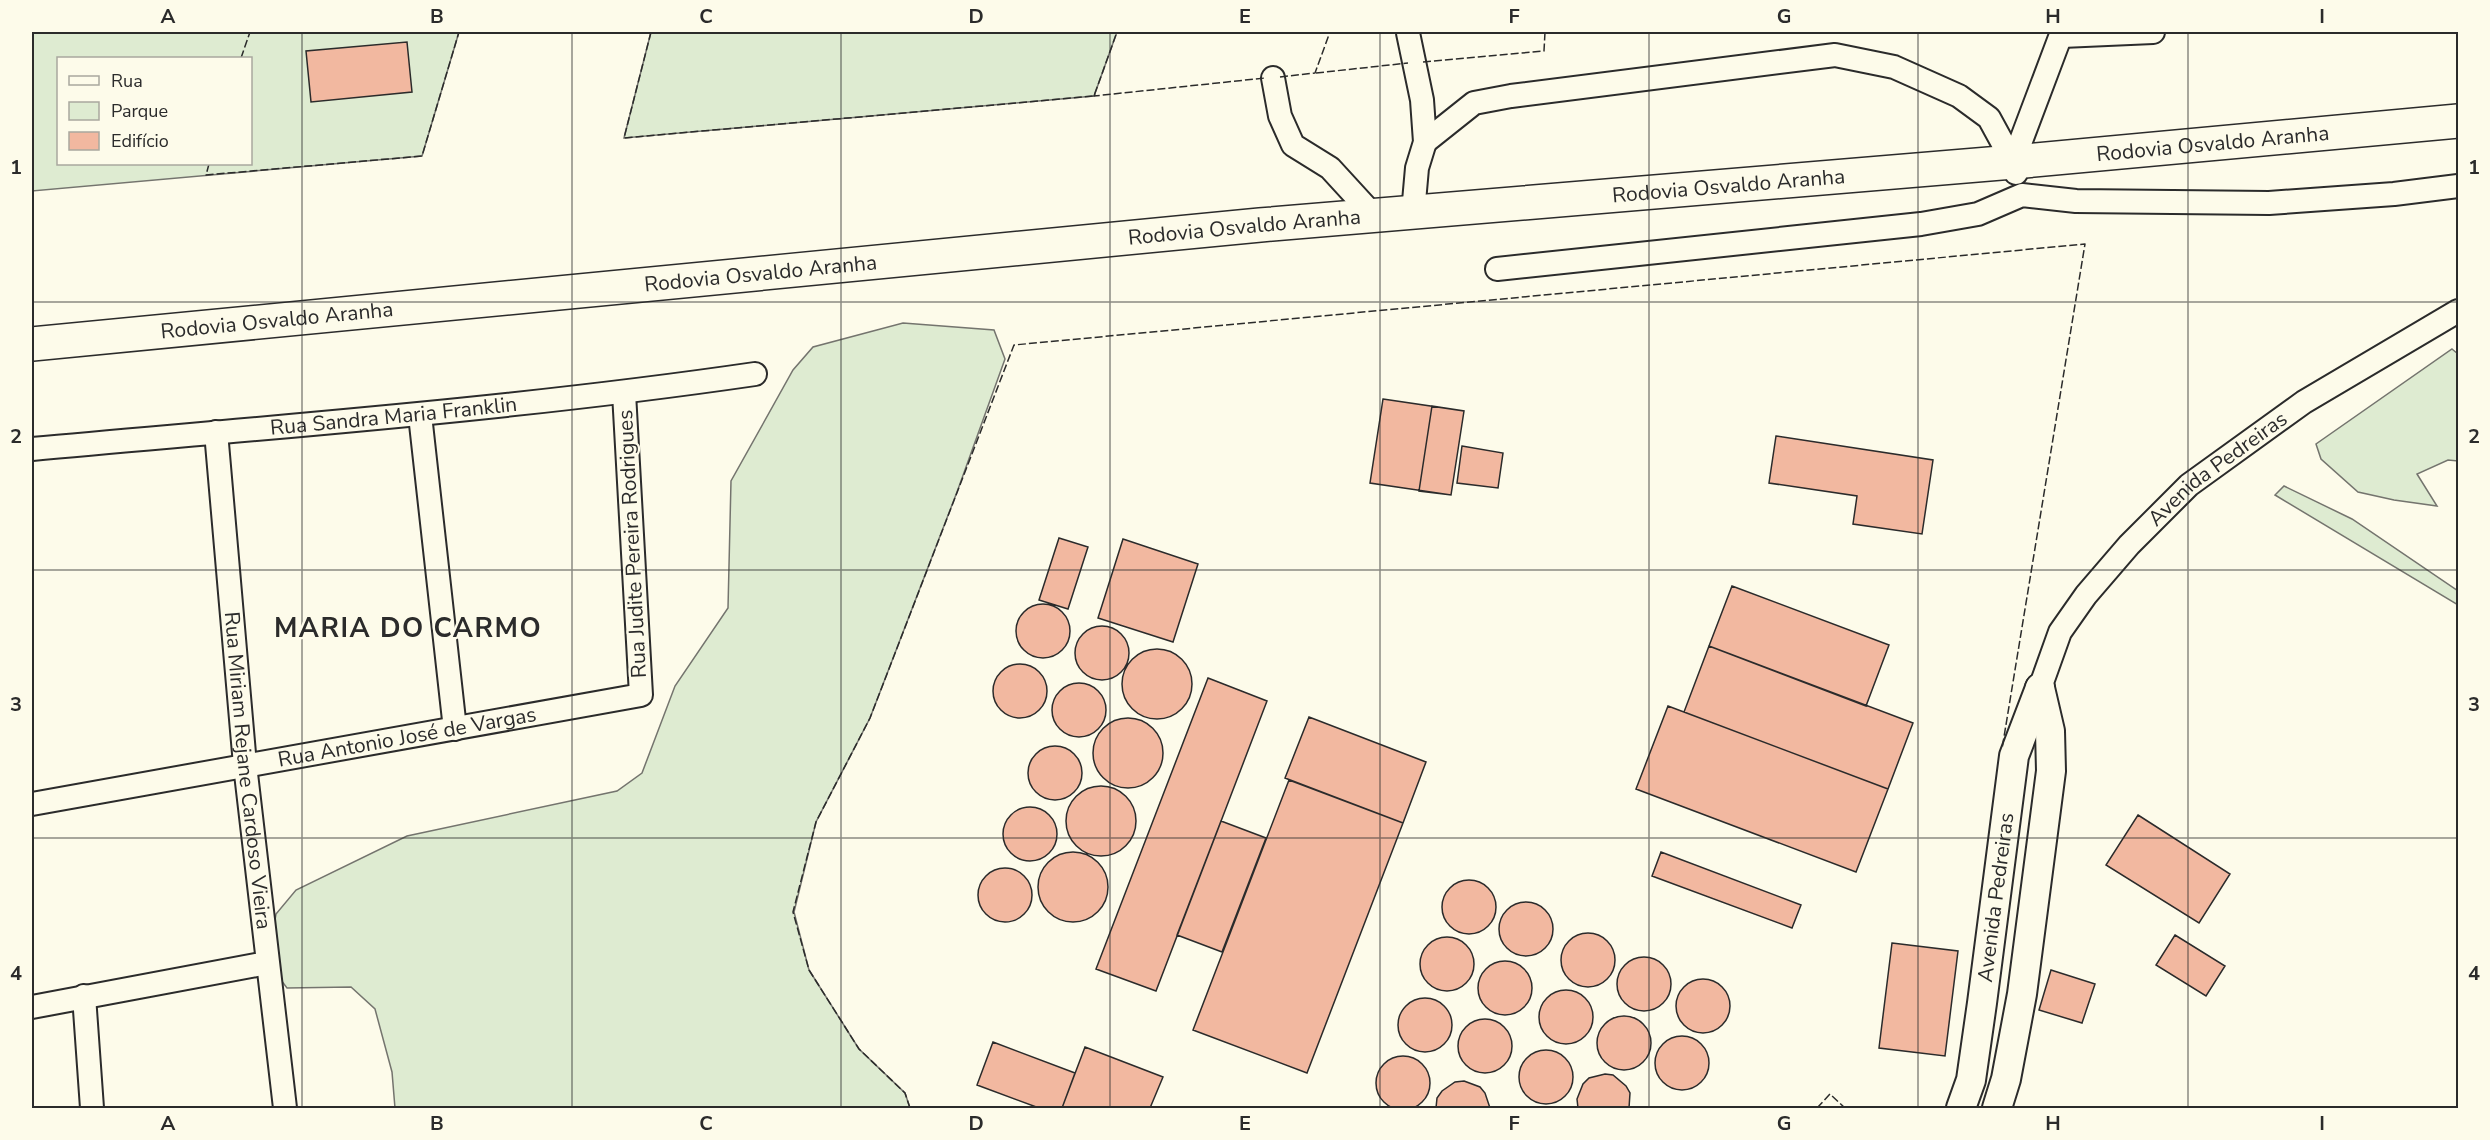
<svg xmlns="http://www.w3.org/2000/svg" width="2490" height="1140" viewBox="0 0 2490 1140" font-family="'Nunito Sans',sans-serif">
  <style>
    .green { fill: #deebd1; stroke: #74746e; stroke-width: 1.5; fill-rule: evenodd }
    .building { fill: #f2b8a0; stroke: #2b2b2b; stroke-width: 1.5 }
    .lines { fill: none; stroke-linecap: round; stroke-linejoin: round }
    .minor-casing { stroke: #2b2b2b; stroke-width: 26 }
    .major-casing { stroke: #2b2b2b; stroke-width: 32 }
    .highway-casing { stroke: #2b2b2b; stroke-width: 36 }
    .minor { stroke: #fdfbea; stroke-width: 22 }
    .major { stroke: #fdfbea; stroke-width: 28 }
    .highway { stroke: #fdfbea; stroke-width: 33 }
    .fence { stroke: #2b2b2b; stroke-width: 1.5; stroke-dasharray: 8 3; stroke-linecap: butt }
    .grid { fill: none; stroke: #2b2b2b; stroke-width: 1.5; stroke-opacity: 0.55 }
    .labels { text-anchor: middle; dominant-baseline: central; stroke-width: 4.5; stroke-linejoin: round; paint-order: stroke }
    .street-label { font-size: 21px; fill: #2b2b2b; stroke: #fdfbea }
    .district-label { font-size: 27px; font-weight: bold; letter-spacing: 1.5px; fill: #2b2b2b; stroke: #fdfbea }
    .neatline { fill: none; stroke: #2b2b2b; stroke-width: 2 }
    .grid-label { font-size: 20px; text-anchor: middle; font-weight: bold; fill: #2b2b2b }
  </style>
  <rect width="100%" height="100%" fill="#fdfbea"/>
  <path class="green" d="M 32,32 L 459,32 L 422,156 L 32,191 ZM 58,58 L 250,58 L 250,164 L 58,164 Z
    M 651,32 L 1117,32 L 1094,96 L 624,138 Z
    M 903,323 L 994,330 L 1005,359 L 957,492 L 870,718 L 816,822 L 794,912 L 809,970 L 859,1049 L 905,1093 L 910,1108 L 395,1108 L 392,1072 L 375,1009 L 351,987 L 287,988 L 268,963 L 276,914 L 296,890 L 407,836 L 617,791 L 642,773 L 675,686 L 728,608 L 731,481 L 793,370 L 813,347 Z
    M 2452,349 L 2458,354 L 2458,461 L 2448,460 L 2417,474 L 2437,506 L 2394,500 L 2358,492 L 2321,459 L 2316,444 Z
    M 2284,486 L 2352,519 L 2458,591 L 2458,605 L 2275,495 Z"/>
  <path class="building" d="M 407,42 L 412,92 L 311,102 L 306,51 Z
    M 1383,399 L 1464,411 L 1451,495 L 1370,483 Z
    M 1432,406 L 1464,411 L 1451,495 L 1419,491 Z
    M 1776,436 L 1933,460 L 1922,534 L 1853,524 L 1857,496 L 1769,483 Z
    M 1462,446 L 1503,453 L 1498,488 L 1457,483 Z
    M 1059,538 L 1088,547 L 1068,609 L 1039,600 Z
    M 1123,539 L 1198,564 L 1173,642 L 1098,618 Z
    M 1732,586 L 1889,645 L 1866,706 L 1709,646 Z
    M1016 631a27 27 0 1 1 54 0a27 27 0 1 1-54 0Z
    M1075 653a27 27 0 1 1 54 0a27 27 0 1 1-54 0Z
    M 1709,646 L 1913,723 L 1888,789 L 1684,712 Z
    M1122 684a35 35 0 1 1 70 0a35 35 0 1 1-70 0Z
    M993 691a27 27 0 1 1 54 0a27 27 0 1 1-54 0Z
    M 1208,678 L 1267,701 L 1156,991 L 1096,969 Z
    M1052 710a27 27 0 1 1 54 0a27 27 0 1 1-54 0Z
    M 1668,706 L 1888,789 L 1856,872 L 1636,789 Z
    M 1309,717 L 1426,762 L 1403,823 L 1285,778 Z
    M1093 753a35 35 0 1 1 70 0a35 35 0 1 1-70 0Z
    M1028 773a27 27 0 1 1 54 0a27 27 0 1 1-54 0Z
    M 1289,780 L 1403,823 L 1307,1073 L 1193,1030 Z
    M1066 821a35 35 0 1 1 70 0a35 35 0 1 1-70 0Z
    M1003 834a27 27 0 1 1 54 0a27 27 0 1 1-54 0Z
    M 2138,815 L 2230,874 L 2199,923 L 2106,865 Z
    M 1221,821 L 1266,838 L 1222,952 L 1177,935 Z
    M 1661,852 L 1801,905 L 1792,928 L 1652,876 Z
    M1038 887a35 35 0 1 1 70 0a35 35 0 1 1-70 0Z
    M978 895a27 27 0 1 1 54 0a27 27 0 1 1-54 0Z
    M1442 907a27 27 0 1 1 54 0a27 27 0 1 1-54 0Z
    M1499 929a27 27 0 1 1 54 0a27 27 0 1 1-54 0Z
    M1561 960a27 27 0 1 1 54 0a27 27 0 1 1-54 0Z
    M 2175,935 L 2225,966 L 2206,996 L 2156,965 Z
    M1420 964a27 27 0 1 1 54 0a27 27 0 1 1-54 0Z
    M 1892,943 L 1958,951 L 1945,1056 L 1879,1048 Z
    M1617 984a27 27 0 1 1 54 0a27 27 0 1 1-54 0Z
    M1478 988a27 27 0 1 1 54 0a27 27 0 1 1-54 0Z
    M 2051,970 L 2095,984 L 2082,1023 L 2039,1010 Z
    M1676 1006a27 27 0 1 1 54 0a27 27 0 1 1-54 0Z
    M1539 1017a27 27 0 1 1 54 0a27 27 0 1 1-54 0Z
    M1398 1025a27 27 0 1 1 54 0a27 27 0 1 1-54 0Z
    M1597 1043a27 27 0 1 1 54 0a27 27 0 1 1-54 0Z
    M1458 1046a27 27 0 1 1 54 0a27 27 0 1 1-54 0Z
    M1655 1063a27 27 0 1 1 54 0a27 27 0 1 1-54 0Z
    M 993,1042 L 1075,1073 L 1062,1108 L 1039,1108 L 977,1085 Z
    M 1085,1047 L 1163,1077 L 1150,1108 L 1062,1108 Z
    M1519 1077a27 27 0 1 1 54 0a27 27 0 1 1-54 0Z
    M1376 1083a27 27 0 1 1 54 0a27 27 0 1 1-54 0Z
    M 1605,1074 L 1613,1075 L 1626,1086 L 1630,1093 L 1629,1108 L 1578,1108 L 1577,1099 L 1583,1084 L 1589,1078 Z
    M 1464,1081 L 1480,1087 L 1485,1093 L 1490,1108 L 1436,1108 L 1437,1098 L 1442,1091 L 1455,1082 Z"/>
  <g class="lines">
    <g class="minor-casing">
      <g id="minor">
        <path d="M 1408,33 L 1422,100 L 1425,142 L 1417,168 L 1413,213"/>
        <path d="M 2062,36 L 2153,32"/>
        <path d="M 1273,78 L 1280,116 L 1293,145 L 1330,168 L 1374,216"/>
        <path d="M 1425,142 L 1474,103 L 1511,96 L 1835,55 L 1894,67 L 1959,96 L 1989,118 L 2013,162 L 2016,173"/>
        <path d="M 2013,162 L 2062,32"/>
        <path d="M 1497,269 L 1921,224 L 1978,214 L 2022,195 L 2076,201 L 2269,203 L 2394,194 L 2458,186"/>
        <path d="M 420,415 L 455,729"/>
        <path id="s1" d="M 216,432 L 245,765 L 285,1108"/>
        <path id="s2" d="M 32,449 C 273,427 515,409 755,374"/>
        <path id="s3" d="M 2040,688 L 2060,632 L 2086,595 L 2129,545 L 2189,485 L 2304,402 L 2458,311"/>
        <path id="s4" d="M 32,804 L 641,695 L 624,393"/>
        <path d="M 84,996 L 92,1108"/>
        <path d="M 32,1007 L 267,963"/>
      </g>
    </g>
    <g class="major-casing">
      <g id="major">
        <path id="s5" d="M 1961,1108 L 1971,1080 L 1982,1003 L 2014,756 L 2040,688"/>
        <path d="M 1997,1108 L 2006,1079 L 2022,994 L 2051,771 L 2050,731 L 2040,688"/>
      </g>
    </g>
    <g class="highway-casing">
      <g id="highway">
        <path id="s6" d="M 32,344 L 1260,225 L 2013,162 L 2458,121"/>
      </g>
    </g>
    <use href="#minor" class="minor"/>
    <use href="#major" class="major"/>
    <use href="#highway" class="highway"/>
    <path class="fence" d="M 651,32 L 624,138 L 1094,96 L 1117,32
      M 241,58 L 250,32
      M 1423,62 L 1544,51 L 1545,32
      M 1316,73 L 1408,63
      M 1280,77 L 1315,73 L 1330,32
      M 1095,94 L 1094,96 L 1265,78
      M 209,164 L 206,175 L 422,156 L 459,32
      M 910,1108 L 905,1093 L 859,1049 L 809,970 L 793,912 L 816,822 L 870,718 L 1014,345 L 2085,244 L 2002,749
      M 1817,1108 L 1830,1094 L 1845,1108"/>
  </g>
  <path class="grid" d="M 302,32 L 302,1108M 572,32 L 572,1108M 841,32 L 841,1108M 1110,32 L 1110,1108M 1380,32 L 1380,1108M 1649,32 L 1649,1108M 1918,32 L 1918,1108M 2188,32 L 2188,1108M 32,302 L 2458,302M 32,570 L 2458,570M 32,838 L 2458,838"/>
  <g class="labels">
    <g class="street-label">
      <text stroke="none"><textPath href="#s6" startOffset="2190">Rodovia Osvaldo Aranha</textPath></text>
      <text stroke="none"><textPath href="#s6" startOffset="1704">Rodovia Osvaldo Aranha</textPath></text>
      <text stroke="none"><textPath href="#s6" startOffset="1218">Rodovia Osvaldo Aranha</textPath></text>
      <text stroke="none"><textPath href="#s6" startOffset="732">Rodovia Osvaldo Aranha</textPath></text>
      <text stroke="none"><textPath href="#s6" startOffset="246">Rodovia Osvaldo Aranha</textPath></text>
      <text stroke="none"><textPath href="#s2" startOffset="363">Rua Sandra Maria Franklin</textPath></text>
      <text stroke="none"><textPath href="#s3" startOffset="288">Avenida Pedreiras</textPath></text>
      <text transform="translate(632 544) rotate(-93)">Rua Judite Pereira Rodrigues</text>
      <text stroke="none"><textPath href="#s4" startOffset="381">Rua Antonio José de Vargas</textPath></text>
      <text stroke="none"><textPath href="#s1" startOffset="340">Rua Miriam Rejane Cardoso Vieira</textPath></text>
      <text stroke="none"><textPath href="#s5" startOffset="214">Avenida Pedreiras</textPath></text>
    </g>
    <g class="district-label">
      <text x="408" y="628">MARIA DO CARMO</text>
    </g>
  </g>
  <rect width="2490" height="1140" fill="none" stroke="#fdfbea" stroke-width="66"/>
  <rect x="57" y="57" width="195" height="108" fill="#fdfbea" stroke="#a9a89e" stroke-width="1.5"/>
  <rect x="69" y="76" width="30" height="9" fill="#fdfbea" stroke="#a9a89e" stroke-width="1.5"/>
  <text x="111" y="87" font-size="18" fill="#2b2b2b">Rua</text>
  <rect x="69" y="102" width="30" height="18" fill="#deebd1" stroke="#a9a89e" stroke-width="1.5"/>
  <text x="111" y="117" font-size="18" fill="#2b2b2b">Parque</text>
  <rect x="69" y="132" width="30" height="18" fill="#f2b8a0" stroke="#a9a89e" stroke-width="1.5"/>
  <text x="111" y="147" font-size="18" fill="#2b2b2b">Edifício</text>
  <rect x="33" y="33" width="2424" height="1074" class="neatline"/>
  <g class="grid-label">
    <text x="168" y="23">A</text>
    <text x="437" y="23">B</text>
    <text x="706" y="23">C</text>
    <text x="976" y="23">D</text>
    <text x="1245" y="23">E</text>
    <text x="1514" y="23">F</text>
    <text x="1784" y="23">G</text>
    <text x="2053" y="23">H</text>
    <text x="2322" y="23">I</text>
    <text x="16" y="174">1</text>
    <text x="2474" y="174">1</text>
    <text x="16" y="443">2</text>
    <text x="2474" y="443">2</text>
    <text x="16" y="711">3</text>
    <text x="2474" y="711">3</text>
    <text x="16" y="980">4</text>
    <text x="2474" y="980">4</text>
    <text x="168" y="1130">A</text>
    <text x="437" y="1130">B</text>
    <text x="706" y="1130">C</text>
    <text x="976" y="1130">D</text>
    <text x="1245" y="1130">E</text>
    <text x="1514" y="1130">F</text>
    <text x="1784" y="1130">G</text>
    <text x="2053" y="1130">H</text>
    <text x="2322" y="1130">I</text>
  </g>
</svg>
